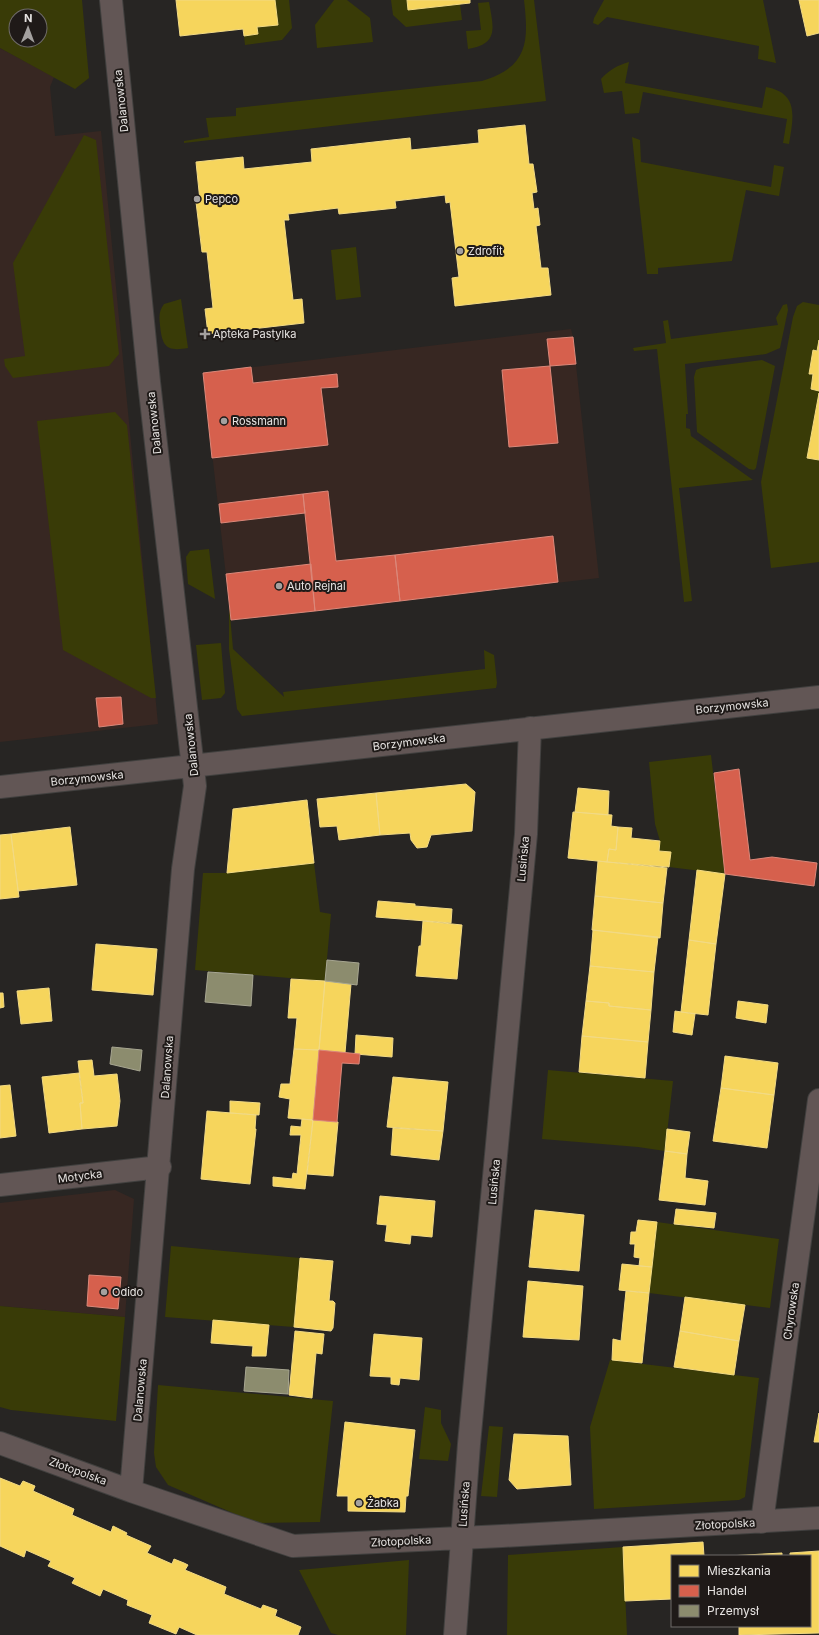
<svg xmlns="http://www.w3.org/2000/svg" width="819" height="1635" viewBox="0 0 819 1635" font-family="Inter,sans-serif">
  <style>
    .commercial { fill: #372722 }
    .green { fill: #393b07; fill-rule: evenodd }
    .homes { fill: #f6d55c; stroke: #f2da84 }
    .shops { fill: #d6604d; stroke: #db887a }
    .industry { fill: #8c8c6e; stroke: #a7a691 }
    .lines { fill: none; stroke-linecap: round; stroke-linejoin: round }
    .minor-casing { stroke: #41403f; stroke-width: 24 }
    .minor { stroke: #625655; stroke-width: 22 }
    .poi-dot { fill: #a4a19f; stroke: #1f1a18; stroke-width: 1.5 }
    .labels { text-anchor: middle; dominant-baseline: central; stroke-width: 4; stroke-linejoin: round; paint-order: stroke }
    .street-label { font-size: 11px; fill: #e7e4e2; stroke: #1f1a18 }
    .poi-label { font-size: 11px; fill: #e7e4e2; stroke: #1f1a18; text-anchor: start }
  </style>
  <rect width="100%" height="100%" fill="#272523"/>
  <path class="commercial" d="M 0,48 L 54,77 L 50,87 L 55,136 L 101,131 L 158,724 L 0,742 Z
    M 571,329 L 573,337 L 599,578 L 231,620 L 203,373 Z
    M 115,1190 L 134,1199 L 125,1317 L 0,1306 L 0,1203 Z"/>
  <path class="green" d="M 0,0 L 82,0 L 89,78 L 75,89 L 0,48 ZM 16,16 L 40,16 L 40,40 L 16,40 Z
    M 275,0 L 289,0 L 292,28 L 282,40 L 245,45 L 244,36 L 258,34 L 257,27 L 278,25 Z
    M 334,0 L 347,0 L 370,18 L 373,42 L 317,48 L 315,25 Z
    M 391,0 L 407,0 L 408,10 L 460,4 L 462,20 L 406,27 L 393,15 Z
    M 524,0 L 534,0 L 546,101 L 184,143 L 184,141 L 209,137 L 206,118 L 236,116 L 236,108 L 482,81 C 528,67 529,42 524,0 Z
    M 604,0 L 763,0 L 776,63 L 758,59 L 759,46 L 607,17 L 598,25 L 593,23 L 594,18 Z
    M 489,2 C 493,26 500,44 468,49 L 466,31 L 481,30 L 478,3 Z
    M 629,62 L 625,83 L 762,108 L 766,87 C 800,93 793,119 789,144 L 783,143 L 787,119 L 643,92 L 639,113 L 625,114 L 622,91 L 604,93 L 601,79 C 609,70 618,65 629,62 Z
    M 84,135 L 96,140 L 119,354 L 109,366 L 13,378 L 5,366 L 4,359 L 25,356 L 13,263 Z
    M 632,137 L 640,140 L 641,162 L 771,187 L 774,165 L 784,167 L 779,196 L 746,190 L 732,261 L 658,268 L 658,274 L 647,274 Z
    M 356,247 L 361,297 L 336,300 L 331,250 Z
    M 181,299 L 188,348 C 166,352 162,346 160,325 C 159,316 159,311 164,304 Z
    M 803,302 L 819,305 L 819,340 L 817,351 L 813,350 L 809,374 L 813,374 L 811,389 L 819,391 L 819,393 L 807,458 L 819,460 L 819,562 L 771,568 L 761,482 L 793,317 L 797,306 Z
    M 787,304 L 788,310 L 780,348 L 766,354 L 685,364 L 688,414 L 686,414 L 686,428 L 690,429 L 691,436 L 753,480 L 679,488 L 692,601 L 684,602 L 657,349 L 634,351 L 633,348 L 666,343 L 663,321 L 668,320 L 671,339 L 778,325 L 776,318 L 783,305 Z
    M 762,360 L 775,366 L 756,468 L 754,470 L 749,469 L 697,432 L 694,377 L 696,370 L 701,368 Z
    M 115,412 L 127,425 L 156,698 L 151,698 L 63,650 L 37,421 Z
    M 209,549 L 215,599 L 188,584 L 186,557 L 190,551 Z
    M 229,604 L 233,649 L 284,697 L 283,692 L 485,669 L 484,650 L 494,655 L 497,683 L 496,688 L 242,716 L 237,709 L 229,649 Z
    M 221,643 L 225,693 L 221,698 L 202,700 L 196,645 Z
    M 711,755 L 725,874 L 669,867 L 671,852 L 659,851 L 660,841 L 655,824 L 649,762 Z
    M 314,863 L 320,912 L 331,914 L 325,981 L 195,970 L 203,873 L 227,873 Z
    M 548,1070 L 673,1081 L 665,1151 L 638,1147 L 542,1139 Z
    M 657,1222 L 779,1239 L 770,1308 L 649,1293 Z
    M 171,1246 L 300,1258 L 294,1327 L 165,1317 Z
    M 0,1306 L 125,1317 L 116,1421 L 11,1410 L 0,1407 Z
    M 610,1360 L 759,1378 L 745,1497 L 739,1500 L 594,1509 L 590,1427 Z
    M 158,1385 L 333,1401 L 320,1522 L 256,1523 L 168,1485 L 156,1467 L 154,1453 Z
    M 425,1407 L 441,1410 L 441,1423 L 451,1444 L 448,1461 L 419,1459 Z
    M 489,1426 L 503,1427 L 497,1497 L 481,1496 Z
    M 623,1547 L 627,1635 L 507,1635 L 508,1555 Z
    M 409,1560 L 406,1635 L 338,1635 L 331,1633 L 299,1570 Z"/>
  <path class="homes" d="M 176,0 L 275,0 L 278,25 L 257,27 L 258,34 L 244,36 L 243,29 L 180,36 Z
    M 407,0 L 470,0 L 470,3 L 408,10 Z
    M 799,0 L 819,0 L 819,33 L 807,36 Z
    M 525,125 L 529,164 L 533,164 L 537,192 L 532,193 L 534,209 L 538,208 L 540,225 L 536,226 L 541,268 L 548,268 L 551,295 L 455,306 L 452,278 L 459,277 L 450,202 L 446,203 L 445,195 L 395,201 L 396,208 L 339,214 L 338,208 L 288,214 L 289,220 L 284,220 L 293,300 L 302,299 L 304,323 L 208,334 L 205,309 L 213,308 L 207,252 L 202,252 L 196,202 L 200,201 L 196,162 L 243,157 L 244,169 L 312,162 L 311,149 L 410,138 L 411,150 L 479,143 L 478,130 Z
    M 819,340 L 819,391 L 811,389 L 813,374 L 809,374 L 813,350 L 817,351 Z
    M 819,393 L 819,460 L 807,458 Z
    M 466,784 L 475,792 L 472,831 L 431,835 L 427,847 L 417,848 L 411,840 L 410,833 L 380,835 L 376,793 Z
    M 578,788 L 609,791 L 608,815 L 575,812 Z
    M 376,793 L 380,835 L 339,840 L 337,826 L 320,827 L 317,799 Z
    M 307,800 L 314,863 L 227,873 L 233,809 Z
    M 573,812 L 612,815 L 611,826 L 618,827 L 616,850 L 609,849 L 607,862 L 568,858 Z
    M 70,827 L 77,885 L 18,891 L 11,834 Z
    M 618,827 L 632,828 L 631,838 L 660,841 L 659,851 L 671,852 L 669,867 L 607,862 L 609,849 L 616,850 Z
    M 11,834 L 19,897 L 0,899 L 0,835 Z
    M 598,861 L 667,868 L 663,903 L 595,896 Z
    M 697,870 L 725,874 L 716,944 L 689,940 Z
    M 595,896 L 663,903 L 660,938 L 592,930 Z
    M 378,901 L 415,904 L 415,906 L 452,909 L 451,923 L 376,917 Z
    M 423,921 L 462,925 L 457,979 L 416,976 L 419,946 L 421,946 Z
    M 593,930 L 658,937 L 654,972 L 590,966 Z
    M 689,940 L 716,944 L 708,1015 L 681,1012 Z
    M 96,944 L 157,949 L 153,995 L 92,990 Z
    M 590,966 L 654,972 L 651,1010 L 609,1006 L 609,1003 L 586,1001 Z
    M 291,979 L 325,981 L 319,1050 L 294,1049 L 297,1018 L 288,1018 Z
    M 325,981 L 351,984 L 345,1053 L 319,1050 Z
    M 49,988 L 52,1021 L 21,1024 L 17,991 Z
    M 0,993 L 3,993 L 4,1007 L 0,1008 Z
    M 586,1001 L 609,1003 L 609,1006 L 651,1010 L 648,1042 L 582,1036 Z
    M 738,1001 L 768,1005 L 766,1023 L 736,1018 Z
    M 675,1011 L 695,1014 L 692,1035 L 673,1032 Z
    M 356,1035 L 393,1038 L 392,1057 L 355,1054 Z
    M 582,1036 L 648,1042 L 645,1078 L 579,1072 Z
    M 294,1049 L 319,1050 L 313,1120 L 288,1118 L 290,1099 L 279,1097 L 281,1084 L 290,1084 Z
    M 725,1056 L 778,1063 L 774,1095 L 721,1088 Z
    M 92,1060 L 94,1076 L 117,1074 L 120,1101 L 117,1126 L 82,1129 L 80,1103 L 83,1103 L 78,1061 Z
    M 79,1073 L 83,1103 L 80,1103 L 82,1129 L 49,1133 L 42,1077 Z
    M 393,1077 L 448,1082 L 443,1131 L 387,1127 Z
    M 10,1085 L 16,1136 L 0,1138 L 0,1086 Z
    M 721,1088 L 774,1095 L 767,1148 L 713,1141 Z
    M 230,1101 L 260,1103 L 259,1115 L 230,1113 Z
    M 207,1111 L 256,1115 L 255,1129 L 256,1129 L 250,1184 L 201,1179 Z
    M 302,1119 L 313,1120 L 305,1189 L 273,1186 L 273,1177 L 292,1179 L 293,1173 L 297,1174 L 301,1135 L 290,1135 L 291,1126 L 301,1127 Z
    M 313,1120 L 338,1122 L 333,1176 L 307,1174 Z
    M 393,1128 L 443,1131 L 439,1160 L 391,1155 Z
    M 667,1129 L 690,1132 L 687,1154 L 665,1151 Z
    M 665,1151 L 687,1154 L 685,1178 L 708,1181 L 705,1205 L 659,1200 Z
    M 380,1196 L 435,1201 L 432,1237 L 411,1235 L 410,1244 L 385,1241 L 387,1225 L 377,1224 Z
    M 676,1209 L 716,1213 L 714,1228 L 674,1224 Z
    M 535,1210 L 584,1215 L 579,1271 L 529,1267 Z
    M 638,1220 L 657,1222 L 652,1267 L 639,1266 L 640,1258 L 634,1257 L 635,1244 L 630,1244 L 631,1232 L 636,1232 Z
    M 300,1258 L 333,1261 L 329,1301 L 333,1301 L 335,1303 L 333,1328 L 331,1331 L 294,1327 Z
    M 622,1264 L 652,1267 L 649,1293 L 619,1290 Z
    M 528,1281 L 583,1286 L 579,1340 L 523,1337 Z
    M 626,1291 L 649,1293 L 642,1363 L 612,1360 L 613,1339 L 621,1341 Z
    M 685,1297 L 745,1305 L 739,1341 L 680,1331 Z
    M 213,1320 L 269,1325 L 266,1356 L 252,1356 L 253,1346 L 211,1343 Z
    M 295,1331 L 324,1334 L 322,1354 L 316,1353 L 312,1398 L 289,1395 Z
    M 680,1331 L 739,1341 L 734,1375 L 674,1367 Z
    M 374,1334 L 422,1338 L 419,1380 L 400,1378 L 399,1385 L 391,1384 L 391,1377 L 370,1376 Z
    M 819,1413 L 819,1442 L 814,1442 Z
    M 345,1422 L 415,1430 L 408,1496 L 406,1496 L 405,1512 L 348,1511 L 348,1496 L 337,1496 Z
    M 514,1434 L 568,1436 L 571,1485 L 517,1489 L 509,1480 Z
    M 0,1478 L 20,1486 L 23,1481 L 35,1486 L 33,1491 L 74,1509 L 72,1515 L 111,1532 L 113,1526 L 127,1533 L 126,1535 L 151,1546 L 147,1553 L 172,1564 L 174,1559 L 184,1563 L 188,1565 L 185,1570 L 226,1587 L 224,1594 L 261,1609 L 263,1605 L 277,1610 L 275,1616 L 301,1627 L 298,1635 L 197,1635 L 179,1627 L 176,1634 L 149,1623 L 152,1615 L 127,1605 L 128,1600 L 103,1589 L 100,1596 L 72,1583 L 75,1578 L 48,1566 L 51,1561 L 26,1550 L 24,1557 L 0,1546 Z
    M 703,1542 L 704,1556 L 672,1556 L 672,1599 L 625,1601 L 623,1547 Z
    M 819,1551 L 819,1633 L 739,1635 L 739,1626 L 810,1626 L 810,1556 L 790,1556 L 790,1553 Z
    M 782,1553 L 782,1556 L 728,1556 Z"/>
  <path class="shops" d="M 573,337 L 576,364 L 550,366 L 547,339 Z
    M 550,366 L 558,443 L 509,447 L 502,370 Z
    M 251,367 L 253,383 L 337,374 L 338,387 L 321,388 L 328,445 L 212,458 L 203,373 Z
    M 328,491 L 336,561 L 395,555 L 400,601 L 315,611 L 303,494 Z
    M 303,494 L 305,513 L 221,523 L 219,504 Z
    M 553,536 L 558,582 L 400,601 L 395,555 Z
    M 311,564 L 315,611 L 231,620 L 226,574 Z
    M 121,697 L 123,724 L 99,727 L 96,698 Z
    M 739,769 L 750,860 L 772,857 L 817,863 L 814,886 L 725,874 L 714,773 Z
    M 319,1050 L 360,1054 L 359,1064 L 342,1063 L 337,1122 L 313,1120 Z
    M 89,1275 L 121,1277 L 118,1309 L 87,1306 Z"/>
  <path class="industry" d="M 327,960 L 359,963 L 357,985 L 325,981 Z
    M 208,972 L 253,975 L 251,1006 L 205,1002 Z
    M 112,1047 L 142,1050 L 140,1071 L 110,1064 Z
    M 246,1367 L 289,1370 L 288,1394 L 244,1391 Z"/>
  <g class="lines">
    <g class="minor-casing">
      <path id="minor" d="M 111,0 L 149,382 L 195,786 L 183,869 L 131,1491
        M 0,787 L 819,697
        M 0,1185 L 160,1167
        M 0,1443 L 131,1491 L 293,1546 L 502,1536 L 819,1518
        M 762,1522 L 819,1100
        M 455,1635 L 469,1444 L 526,834 L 530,728"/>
    </g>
    <use href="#minor" class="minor"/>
  </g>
  <g class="poi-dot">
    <circle cx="197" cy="199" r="4"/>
    <circle cx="460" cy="251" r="4"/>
    <path d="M203 328h4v4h4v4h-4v4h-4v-4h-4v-4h4z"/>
    <circle cx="224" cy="421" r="4"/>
    <circle cx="279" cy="586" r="4"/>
    <circle cx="104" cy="1292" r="4"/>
    <circle cx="359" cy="1503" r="4"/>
  </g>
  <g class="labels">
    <g class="street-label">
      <text transform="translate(121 101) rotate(-96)">Dalanowska</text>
      <text transform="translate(154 423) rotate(-96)">Dalanowska</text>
      <text transform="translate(732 706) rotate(-6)">Borzymowska</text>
      <text transform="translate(409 742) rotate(-7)">Borzymowska</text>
      <text transform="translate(191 745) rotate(-96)">Dalanowska</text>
      <text transform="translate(87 778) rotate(-6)">Borzymowska</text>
      <text transform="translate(523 859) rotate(-85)">Lusińska</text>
      <text transform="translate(167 1067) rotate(-86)">Dalanowska</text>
      <text transform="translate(80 1176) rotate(-7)">Motycka</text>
      <text transform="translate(494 1182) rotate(-85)">Lusińska</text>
      <text transform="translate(791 1311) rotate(-82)">Chyrowska</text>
      <text transform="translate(140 1390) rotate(-85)">Dalanowska</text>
      <text transform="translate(78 1471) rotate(20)">Złotopolska</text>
      <text transform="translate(464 1504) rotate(-86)">Lusińska</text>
      <text transform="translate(725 1524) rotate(-3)">Złotopolska</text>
      <text transform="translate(401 1541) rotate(-3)">Złotopolska</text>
    </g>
    <g class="poi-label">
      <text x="205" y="199">Pepco</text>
      <text x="468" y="251">Zdrofit</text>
      <text x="213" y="334">Apteka Pastylka</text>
      <text x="232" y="421">Rossmann</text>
      <text x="287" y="586">Auto Rejnal</text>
      <text x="112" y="1292">Odido</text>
      <text x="367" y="1503">Żabka</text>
    </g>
  </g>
  <rect x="671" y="1555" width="140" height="72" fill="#1f1a18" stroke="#6f6b69"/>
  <rect x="679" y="1565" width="20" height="12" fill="#f6d55c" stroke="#6f6b69"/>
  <text x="707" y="1575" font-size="12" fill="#e7e4e2">Mieszkania</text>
  <rect x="679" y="1585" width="20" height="12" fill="#d6604d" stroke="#6f6b69"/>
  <text x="707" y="1595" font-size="12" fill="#e7e4e2">Handel</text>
  <rect x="679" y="1605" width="20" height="12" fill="#8c8c6e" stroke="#6f6b69"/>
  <text x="707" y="1615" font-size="12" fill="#e7e4e2">Przemysł</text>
  <g transform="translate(28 28) rotate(1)"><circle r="19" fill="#1f1a18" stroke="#6f6b69"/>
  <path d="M0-3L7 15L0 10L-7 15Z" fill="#a4a19f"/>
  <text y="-6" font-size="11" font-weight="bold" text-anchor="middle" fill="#e7e4e2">N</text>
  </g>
</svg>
